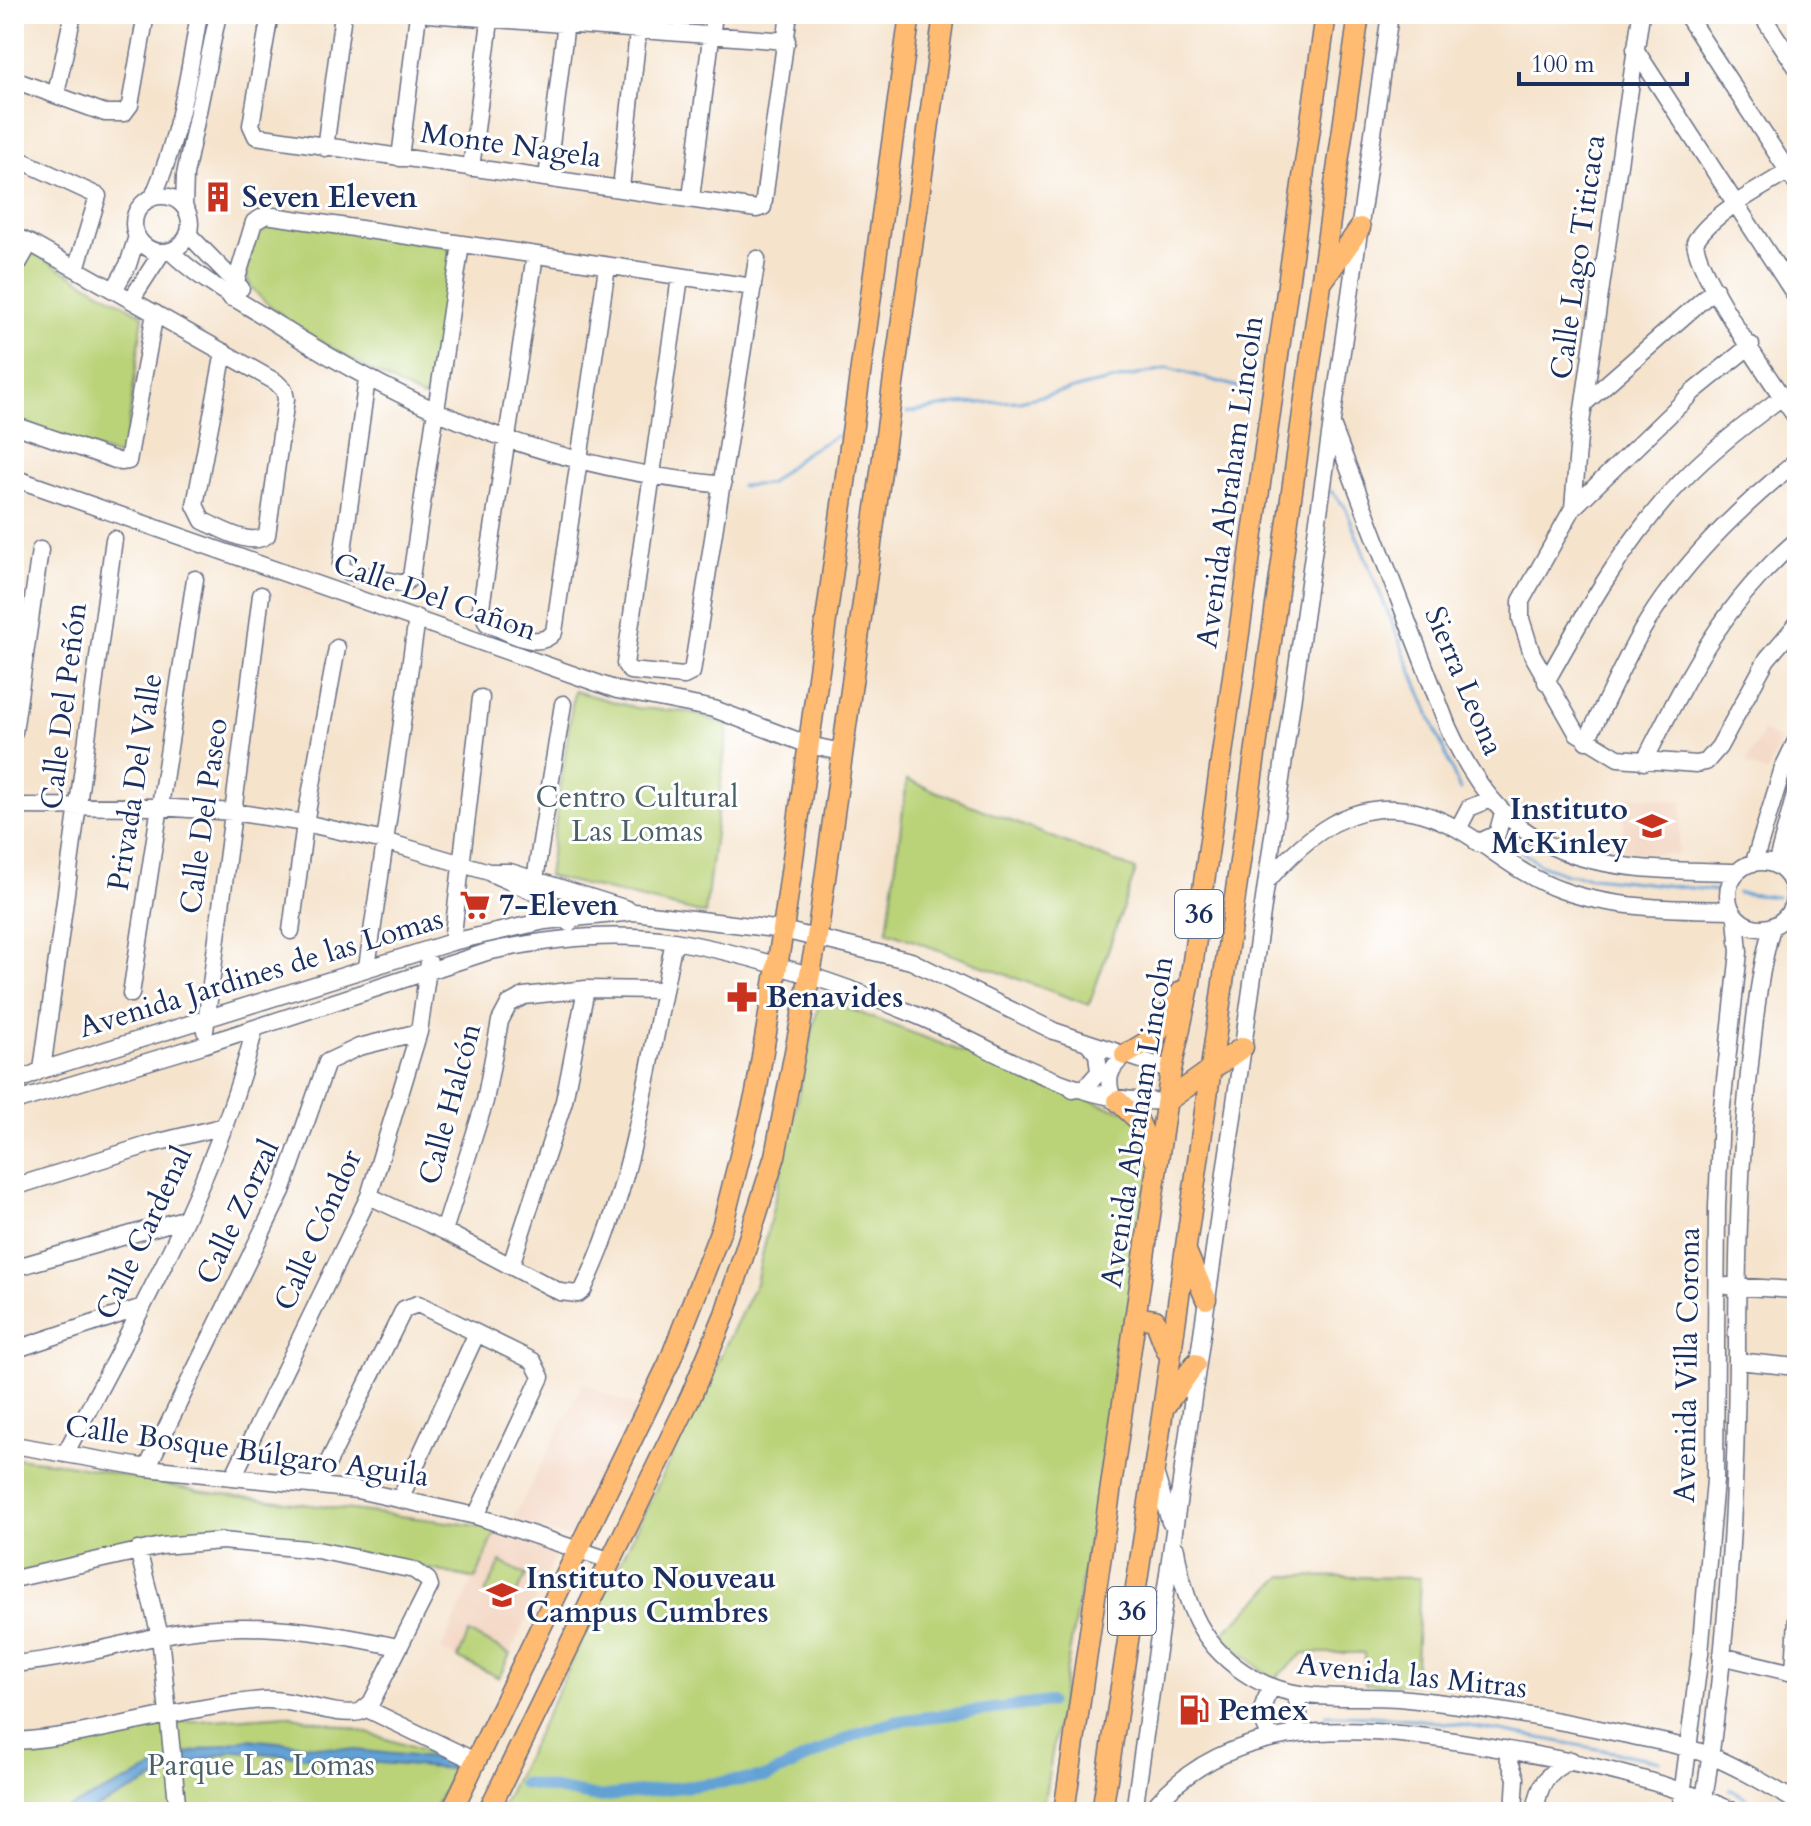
<svg xmlns="http://www.w3.org/2000/svg" width="1811" height="1826" viewBox="0 0 1811 1826" font-family="Cardo,serif">
  <style>
    .built { fill: #f3d4bf }
    .green { fill: #bad378; stroke: #6a816b; stroke-width: 2 }
    .water { fill: #62a1d4; stroke: #3e6899; stroke-width: 2 }
    .lines { fill: none; stroke-linecap: round; stroke-linejoin: round }
    .stream { stroke: #62a1d4; stroke-width: 3 }
    .canal { stroke: #62a1d4; stroke-width: 12 }
    .minor-casing { stroke: #676e84; stroke-width: 19 }
    .major-casing { stroke: #676e84; stroke-width: 23 }
    .minor { stroke: #fff; stroke-width: 16 }
    .major { stroke: #febb71; stroke-width: 20 }
    .labels { text-anchor: middle; dominant-baseline: central; stroke-width: 6; stroke-linejoin: round; paint-order: stroke }
    .shield { fill: #fff; stroke: #5f6d8e; stroke-width: 2 }
    .shield-label { font-size: 28px; font-weight: bold; fill: #1b2f5e }
    .street-label { font-size: 30px; fill: #1b2f5e; stroke: #fff }
    .poi-label { font-size: 30px; font-weight: bold; fill: #1b2f5e; stroke: #fff; text-anchor: start }
    .park-label { font-size: 30px; fill: #4b6066; stroke: #fff }
  </style>
  <rect width="100%" height="100%" fill="#fff"/>
  <filter id="ink" filterUnits="userSpaceOnUse"><feTurbulence type="fractalNoise" baseFrequency=".0125" numOctaves="2"/><feDisplacementMap in="SourceGraphic" scale="16" xChannelSelector="R" yChannelSelector="G"/><feConvolveMatrix kernelMatrix="1 2 1 2 8 2 1 2 1" color-interpolation-filters="sRGB"/></filter>
  <filter id="wash" filterUnits="userSpaceOnUse"><feTurbulence type="fractalNoise" baseFrequency=".006" numOctaves="4" result="noise"/><feDisplacementMap in="SourceGraphic" scale="32" xChannelSelector="R" yChannelSelector="G"/><feGaussianBlur stdDeviation="1.8" result="paint"/><feColorMatrix in="noise" values="0 0 0 0 0 0 0 0 0 0 0 0 0 0 0 0 0 1.4 0 .05"/><feComposite in="paint" operator="in"/></filter>
  <g filter="url(#wash)">
    <rect width="100%" height="100%" fill="#f5e3cc"/>
    <path class="built" d="M 1763,731 L 1780,740 L 1767,773 L 1746,764 Z
      M 1626,795 L 1683,801 L 1678,855 L 1621,851 Z
      M 583,1383 L 638,1408 L 576,1533 L 566,1538 L 513,1519 Z
      M 497,1528 L 557,1552 L 499,1678 L 441,1650 Z"/>
    <path class="green" d="M 265,220 L 446,246 L 452,253 L 432,392 L 423,398 C 392,382 250,310 247,276 C 245,261 252,242 255,227 Z
      M 34,254 L 143,315 L 125,452 L 117,456 L 14,420 L 14,282 L 29,255 Z
      M 574,691 L 636,708 L 689,712 L 728,725 L 705,914 L 548,876 Z
      M 907,780 L 1136,870 L 1089,1005 L 887,931 Z
      M 820,998 L 1109,1107 L 1161,1119 L 1042,1812 L 499,1812 L 756,1283 Z
      M 14,1458 L 68,1464 L 197,1491 L 497,1528 L 476,1579 L 347,1551 L 223,1536 L 133,1542 L 62,1566 L 14,1572 Z
      M 501,1562 L 526,1575 L 510,1607 L 485,1593 Z
      M 1283,1576 L 1420,1578 L 1415,1684 L 1365,1684 L 1365,1653 L 1304,1653 L 1273,1680 L 1221,1635 Z
      M 469,1633 L 510,1654 L 499,1678 L 458,1658 Z
      M 288,1715 L 352,1728 L 458,1762 L 432,1812 L 14,1812 L 14,1751 L 183,1722 Z"/>
    <path class="water" d="M 248,1739 L 453,1760 L 450,1769 L 235,1751 L 187,1764 L 88,1812 L 60,1812 L 184,1754 Z"/>
    <g class="lines">
      <path class="stream" d="M 907,413 L 957,404 L 1019,401 L 1169,368 L 1238,387 L 1249,398
        M 741,486 L 769,484 L 805,453 L 838,435
        M 1331,491 L 1345,507 L 1460,790
        M 1512,845 L 1541,865 L 1566,874 L 1718,891
        M 1738,893 L 1777,897
        M 1326,1715 C 1438,1714 1549,1740 1659,1761
        M 1730,1789 L 1770,1812"/>
      <path class="canal" d="M 523,1783 L 598,1797 L 767,1777 L 856,1734 L 898,1721 L 1049,1702"/>
    </g>
  </g>
  <g filter="url(#ink)">
    <g class="lines">
      <g class="minor-casing">
        <path id="minor" d="M 270,14 L 251,125 L 256,136 L 757,209 L 763,207 L 789,14
          M 428,14 L 787,41
          M 1686,14 L 1797,185
          M 1761,14 L 1797,68
          M 1635,49 L 1797,298
          M 14,80 L 105,113 L 124,113 L 130,105 L 146,14
          M 56,94 L 73,14
          M 325,148 L 343,14
          M 14,157 L 98,196 L 76,269
          M 400,158 L 418,14
          M 1797,166 C 1768,185 1712,212 1695,242 C 1698,277 1774,385 1797,419
          M 471,168 L 490,21
          M 547,178 L 567,14
          M 621,188 L 640,14
          M134 224a28 28 0 1 1 56 0a28 28 0 1 1-56 0Z
          M 153,197 C 178,140 189,76 199,14
          M 691,198 L 714,14
          M 184,206 L 185,175 L 218,14
          M 188,234 L 241,288
          M 14,236 L 30,243 L 276,382 L 284,390 L 286,399 L 267,535 C 251,548 220,528 203,521 L 195,505 L 224,352
          M 170,251 C 200,280 235,298 270,320 C 418,415 547,467 723,485
          M 535,255 L 481,607 L 487,623 C 507,631 538,652 554,632 L 607,267
          M 14,271 L 30,243
          M 680,277 L 625,664 L 630,671 L 684,676 L 692,672 L 757,259
          M 114,290 L 128,265 L 137,236
          M 231,298 L 254,222 L 266,215 L 753,287
          M 131,300 L 162,252
          M 1751,345 L 1694,391 L 1573,508 L 1521,601 L 1521,619 L 1532,654 L 1577,733 L 1618,758 L 1696,764 L 1706,762 L 1719,747 L 1767,659 L 1797,624
          M 367,379 L 341,565 L 345,571 L 404,584 L 411,577 L 461,244
          M 1586,402 L 1715,289
          M 14,425 L 121,462 L 128,461 L 155,313
          M 1332,425 L 1448,727 C 1512,869 1597,869 1736,872
          M 14,478 L 617,690 L 714,709 L 809,745 L 841,752
          M 1573,508 L 1579,437 L 1641,14
          M 1546,682 C 1585,612 1624,542 1679,484 C 1710,451 1746,424 1782,397
          M 14,732 L 40,550
          M 1586,741 C 1605,705 1621,667 1641,632 C 1680,565 1737,510 1797,461
          M 1644,762 C 1689,674 1721,606 1797,540
          M 14,806 L 159,807 L 233,812 L 305,823 L 384,841 L 489,872 L 510,872 L 627,909
          M 1458,829 L 1469,808 L 1491,799
          M 1477,843 L 1497,834 L 1503,813
          M1728 895a33 33 0 1 1 66 0a33 33 0 1 1-66 0Z
          M 1754,862 L 1783,768 L 1797,739
          M 1776,865 L 1797,787
          M 490,873 L 548,898 L 569,923
          M 1269,879 C 1321,819 1377,785 1456,828 C 1492,848 1521,876 1561,890 C 1613,909 1675,909 1731,910
          M 533,892 L 563,704
          M 291,931 L 305,823 L 337,648
          M 452,942 L 481,698
          M 367,967 L 417,618
          M 131,994 L 195,579
          M 205,1031 L 261,595
          M 42,1070 L 114,539
          M 14,1083 L 42,1070 L 452,942 L 545,921 L 634,912 L 783,930 L 911,961 L 1054,1031 L 1171,1070
          M 1073,1090 L 1086,1087 L 1099,1072 L 1097,1054 L 1089,1044
          M 1113,1100 C 1106,1079 1108,1070 1125,1055
          M 14,1102 L 203,1045 L 487,952 C 546,939 613,931 674,941 C 750,954 846,985 918,1016 C 1001,1051 1074,1106 1167,1101
          M 14,1187 L 151,1144 L 225,1126
          M 369,1196 L 444,1231 L 560,1292 L 578,1294 L 583,1290 C 636,1181 649,1058 674,941
          M 444,1231 L 485,1101 L 500,1021 L 509,1004 L 524,996 L 586,989 L 663,990
          M 511,1265 L 564,1101 L 586,989
          M 14,1268 L 184,1219
          M 1727,1286 L 1797,1290
          M 14,1350 L 142,1307
          M 1737,1361 L 1797,1367
          M 14,1445 L 147,1468 L 357,1490 L 476,1516 L 609,1560
          M 65,1454 C 137,1317 217,1179 255,1028
          M 147,1468 L 282,1191 L 327,1062 L 359,1047 L 419,1032
          M 1155,1472 L 1170,1522
          M 233,1477 L 369,1196 L 419,1032 L 429,962
          M 317,1485 L 404,1309 L 418,1304 L 533,1361 L 541,1377 L 476,1516
          M 400,1499 L 476,1335
          M 1176,1549 C 1185,1605 1201,1648 1253,1678 C 1302,1706 1355,1693 1408,1699 C 1480,1706 1552,1719 1623,1734 C 1651,1740 1679,1744 1706,1754 C 1737,1766 1768,1785 1797,1802
          M 138,1550 L 160,1636 L 178,1812
          M 14,1579 L 161,1546 L 222,1541 L 317,1550 L 414,1570 L 428,1580 L 430,1586 L 371,1703 L 360,1712 C 332,1717 295,1698 263,1700 C 179,1707 98,1736 14,1741
          M 1721,1656 L 1797,1674
          M 14,1664 C 65,1659 110,1647 159,1636 C 241,1618 319,1630 398,1647
          M 1794,1672 L 1797,1618
          M 367,1709 L 475,1761
          M 1294,1735 L 1299,1713 L 1296,1694
          M 1272,1738 C 1259,1719 1259,1707 1272,1688
          M 1505,1749 L 1516,1778 L 1514,1812
          M 1134,1812 L 1390,14
          M 1150,1812 C 1235,1703 1389,1729 1508,1750 C 1588,1764 1662,1780 1736,1812
          M 1535,1812 C 1539,1785 1546,1772 1571,1760
          M 1680,1812 L 1700,1654 L 1715,1480 L 1717,1207 L 1721,1116 L 1739,952 L 1736,918
          M 1702,1812 C 1726,1664 1736,1510 1737,1360 C 1737,1261 1739,1163 1750,1064 C 1755,1018 1759,972 1772,927"/>
      </g>
      <g class="major-casing">
        <path id="major" d="M 1322,282 L 1360,228
          M 1125,1055 L 1155,1037 L 1182,991
          M 1118,1101 L 1138,1120 L 1157,1164
          M 1167,1101 L 1243,1047
          M 1186,1251 L 1206,1299
          M 1137,1317 L 1155,1320 L 1167,1351
          M 1165,1406 L 1195,1364
          M 451,1812 L 669,1363 L 722,1227 L 756,1093 L 783,930 L 910,14
          M 488,1812 L 691,1396 L 725,1314 L 775,1156 L 817,937 L 944,14
          M 1064,1812 L 1171,1070 L 1190,982 L 1326,14
          M 1102,1812 L 1163,1410 L 1359,14"/>
      </g>
      <use href="#minor" class="minor"/>
      <use href="#major" class="major"/>
    </g>
  </g>
  <defs>
    <g id="building-bare" transform="scale(2.4)"><path d="M-4-6H4V6H1V3H-1V6H-4ZM-2.5-4.3h1.7v1.8h-1.7ZM.8-4.3h1.7v1.8H.8ZM-2.5-1h1.7V.8h-1.7ZM.8-1h1.7V.8H.8Z" fill="#c8321e" stroke="#fff" stroke-width="2.5" paint-order="stroke"/></g>
    <g id="school-bare" transform="scale(2.4)"><path d="M0-5L7-2L0 1L-7-2ZM-4 1L0 2.5L4 1V4Q0 6-4 4Z" fill="#c8321e" stroke="#fff" stroke-width="2.5" paint-order="stroke"/></g>
    <g id="supermarket-bare" transform="scale(2.4)"><path d="M-6-5.5h2.5l.6 2H6L4.5 2H-2.5L-4.4-4H-6ZM-1.5 3.2a1.3 1.3 0 1 0 .1 0ZM3 3.2a1.3 1.3 0 1 0 .1 0Z" fill="#c8321e" stroke="#fff" stroke-width="2.5" paint-order="stroke"/></g>
    <g id="pharmacy-bare" transform="scale(2.4)"><path d="M-2-6h4v4h4v4h-4v4h-4v-4h-4v-4h4Z" fill="#c8321e" stroke="#fff" stroke-width="2.5" paint-order="stroke"/></g>
    <g id="fuel-bare" transform="scale(2.4)"><path d="M-5.5-6h7V0h2V4h1.3V-2.5L3-4.5l.8-.8L6-3V5H2.5V1h-1V6h-7ZM-4.2-4.7v3.2H.2V-4.7Z" fill="#c8321e" stroke="#fff" stroke-width="2.5" paint-order="stroke"/></g>
  </defs>
  <g fill-rule="evenodd">
    <use href="#building-bare" x="218" y="197"/>
    <use href="#school-bare" x="1652" y="826"/>
    <use href="#supermarket-bare" x="475" y="905"/>
    <use href="#pharmacy-bare" x="742" y="997"/>
    <use href="#school-bare" x="502" y="1595"/>
    <use href="#fuel-bare" x="1194" y="1710"/>
  </g>
  <g class="labels">
    <g class="shield">
      <rect x="1175" y="890" width="48" height="48" rx="6"/>
      <rect x="1108" y="1587" width="48" height="48" rx="6"/>
    </g>
    <g class="shield-label">
      <text x="1199" y="914">36</text>
      <text x="1132" y="1611">36</text>
    </g>
    <g class="street-label">
      <text transform="translate(511 145) rotate(8)">Monte Nagela</text>
      <text transform="translate(1578 257) rotate(-82)">Calle Lago Titicaca</text>
      <text transform="translate(1230 482) rotate(-82)">Avenida Abraham Lincoln</text>
      <text transform="translate(435 597) rotate(19)">Calle Del Cañon</text>
      <text transform="translate(1464 681) rotate(67)">Sierra Leona</text>
      <text transform="translate(64 706) rotate(-83)">Calle Del Peñón</text>
      <text transform="translate(135 782) rotate(-81)">Privada Del Valle</text>
      <text transform="translate(204 816) rotate(-82)">Calle Del Paseo</text>
      <text transform="translate(261 973) rotate(-17)">Avenida Jardines de las Lomas</text>
      <text transform="translate(450 1104) rotate(-75)">Calle Halcón</text>
      <text transform="translate(1137 1122) rotate(-81)">Avenida Abraham Lincoln</text>
      <text transform="translate(238 1212) rotate(-65)">Calle Zorzal</text>
      <text transform="translate(318 1230) rotate(-66)">Calle Cóndor</text>
      <text transform="translate(144 1233) rotate(-65)">Calle Cardenal</text>
      <text transform="translate(1687 1365) rotate(-89)">Avenida Villa Corona</text>
      <text transform="translate(247 1451) rotate(8)">Calle Bosque Búlgaro Aguila</text>
      <text transform="translate(1412 1676) rotate(6)">Avenida las Mitras</text>
    </g>
    <g class="poi-label">
      <text x="242" y="197">Seven Eleven</text>
      <text x="1628" y="809" text-anchor="end">Instituto<tspan x="1628" dy="34">McKinley</tspan></text>
      <text x="499" y="905">7-Eleven</text>
      <text x="766" y="997">Benavides</text>
      <text x="526" y="1578">Instituto Nouveau<tspan x="526" dy="34">Campus Cumbres</tspan></text>
      <text x="1218" y="1710">Pemex</text>
    </g>
    <g class="park-label">
      <text x="637" y="797">Centro Cultural<tspan x="637" dy="34">Las Lomas</tspan></text>
      <text x="261" y="1765">Parque Las Lomas</text>
    </g>
  </g>
  <rect width="1811" height="1826" fill="none" stroke="#fff" stroke-width="48"/>
  <path d="M1519 72v12h168v-12" fill="none" stroke="#1b2f5e" stroke-width="4"/>
  <text x="1531" y="72" font-size="24" fill="#1b2f5e" stroke="#ffffff" stroke-width="6" paint-order="stroke">100 m</text>
</svg>
